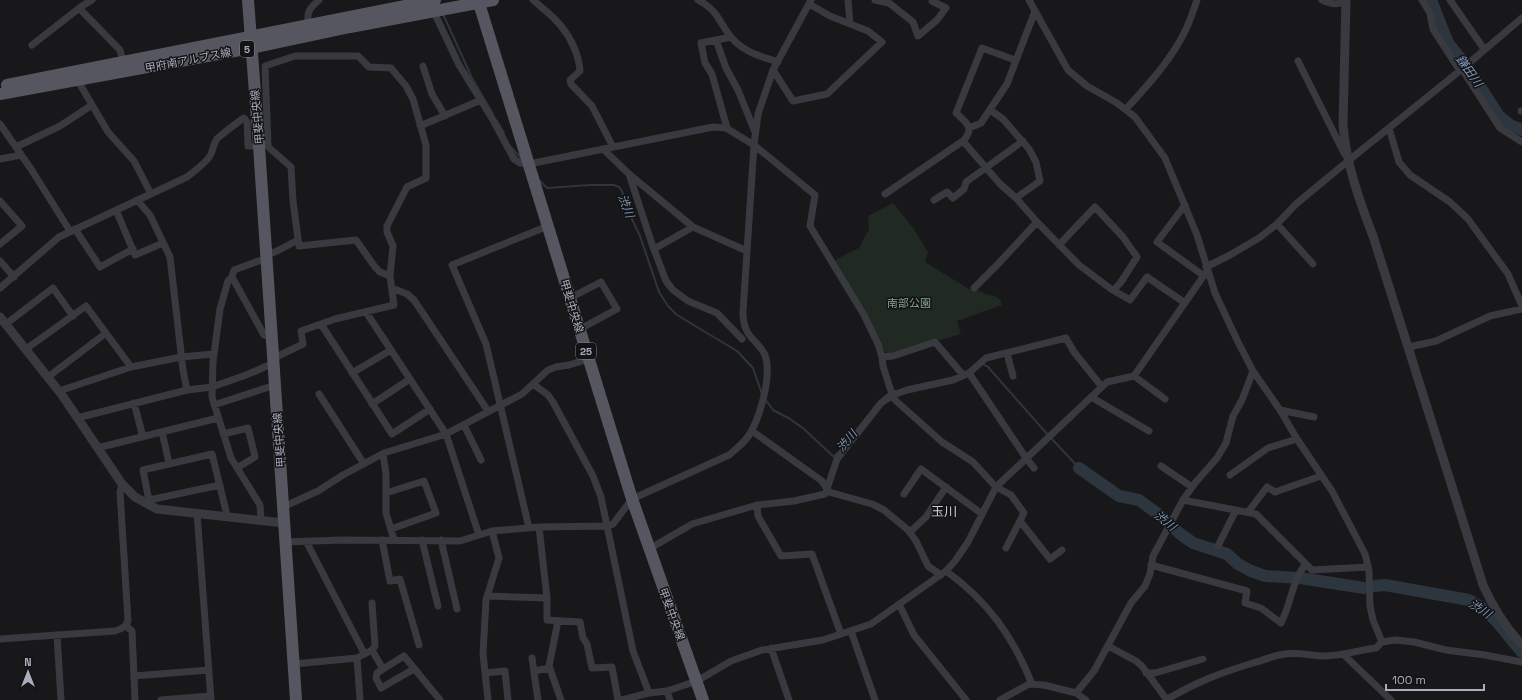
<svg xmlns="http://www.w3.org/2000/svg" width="1522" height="700" viewBox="0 0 1522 700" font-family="'Space Grotesk','Noto Sans JP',sans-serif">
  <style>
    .park { fill: #202922 }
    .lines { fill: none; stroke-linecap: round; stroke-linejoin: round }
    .stream { stroke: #2d353f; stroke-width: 2 }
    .river { stroke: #2d353f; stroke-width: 12 }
    .minor { stroke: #393940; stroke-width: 7 }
    .tertiary { stroke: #393940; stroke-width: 9 }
    .primary { stroke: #55565f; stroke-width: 12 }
    .labels { text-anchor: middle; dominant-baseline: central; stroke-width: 3; stroke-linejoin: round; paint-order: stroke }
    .shield { fill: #131315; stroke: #7d7f89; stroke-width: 1 }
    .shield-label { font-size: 10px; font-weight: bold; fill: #aaadbb }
    .street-label { font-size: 11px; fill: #aaadbb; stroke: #131315 }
    .park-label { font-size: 11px; fill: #80a787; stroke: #131315 }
    .water-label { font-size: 12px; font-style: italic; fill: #7f96b7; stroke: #131315 }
    .quarter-label { font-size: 13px; fill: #cbcdd7; stroke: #131315 }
  </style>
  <rect width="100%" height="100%" fill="#18181a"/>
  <path class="park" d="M 893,203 L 913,228 L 928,252 L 925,262 L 972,291 L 977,289 C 980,291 983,293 986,294 C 994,296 1000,296 1002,305 L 957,321 L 961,334 L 892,354 L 887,353 L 882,349 L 835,260 L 859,248 L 869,229 L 868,216 Z"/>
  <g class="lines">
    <path class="stream" d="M 443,14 L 472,78 L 493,114
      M 497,121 L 504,133
      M 510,146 L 521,158
      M 540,181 L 547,188 L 590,185 L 614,185 L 619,187 L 622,191 L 629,213 L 640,236 L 659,292 L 668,306 L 677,315 L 737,351 L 753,368 L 762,394
      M 983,364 L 988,367 L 1048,435
      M 765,399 L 773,410 L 790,419 L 804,429 L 834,457 L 837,453
      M 882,399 L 889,393
      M 1051,438 L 1079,468"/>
    <path class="river" d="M 1431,0 L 1448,43 L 1468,68 L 1499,116 L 1510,125 L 1522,130
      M 1079,468 L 1119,496 L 1139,500 L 1166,520 L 1179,533 L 1193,543 L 1227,554 L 1238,564 L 1251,571 L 1265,576 L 1300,578 L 1364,588
      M 1375,586 L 1385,585 L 1469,600 C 1493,612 1505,633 1522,652"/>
    <path class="minor" d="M 533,0 C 542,8 553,16 561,26 C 571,38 579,55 580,71 L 570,80 L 571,84 L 592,106 L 613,147
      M 698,0 C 720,12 717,20 731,37 C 743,52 760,56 778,62
      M 848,0 L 850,23
      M 875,0 L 889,3 L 913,22 L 918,36 L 937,20 L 946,8 L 932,1
      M 1029,0 L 1068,70 L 1087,86 L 1117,103 L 1135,117 L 1165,158 L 1197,235 L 1215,293 L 1238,342 L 1253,371 L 1280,410 L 1297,439 L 1332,491 L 1365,554 L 1369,570 L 1370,606 L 1373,620 L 1382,642
      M 1322,0 C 1331,4 1338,6 1346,0
      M 1422,0 L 1430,13 L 1433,29 L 1460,71
      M 1450,0 L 1484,49
      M 79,8 L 120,50 L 123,61
      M 434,12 L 459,65 L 493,120 L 514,159 L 520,163 L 529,164 L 713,127 L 726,128 L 754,145 L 815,195 L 810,226 L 864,315 L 878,344 L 882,357 L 883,366 L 890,388 L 895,400 L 942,442 L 973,462 L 996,487 L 1011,495 L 1024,513 L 1006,548
      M 308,25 C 307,11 309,9 319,0
      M 716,40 L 726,68 L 738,90 L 755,132
      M 32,45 L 82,6 L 92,0
      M 1298,61 L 1345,155
      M 423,66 L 432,94 L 445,116
      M 1462,69 L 1500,128 L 1522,142
      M 773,70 L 793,101 L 827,94 L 882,42 L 868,31 L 830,16 L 809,4
      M 78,81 L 108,132 L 134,161 L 151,194
      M 1126,109 C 1149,84 1173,58 1187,27 C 1191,18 1194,9 1197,0
      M 990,110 L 1003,119 L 1029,149 L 1036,162 L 1040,181 L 1016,198
      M 1521,111 L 1522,111
      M 0,124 L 31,169 L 70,231
      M 420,126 L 481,100
      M 727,128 L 712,74 L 705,63 L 701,43 L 731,37
      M 969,128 L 981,123 L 1007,84 L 1035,11
      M 1389,128 L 1399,162 L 1410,175 L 1450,202 L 1468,219 L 1508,274 L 1522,306
      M 963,141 L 1000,184 L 1016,198 L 1037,222 L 1079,265 L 1111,289 L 1130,300 L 1147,277 L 1185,303
      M 265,144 L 291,167 L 293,201 L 299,246 L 356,240 L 375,267 L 380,272 L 390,276
      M 268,146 L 265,66 L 295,56 L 358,56 L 369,67 L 391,68 L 406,86 L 413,99 L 426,145 L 426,178 L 407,187 L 387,226 L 387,232 L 393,246 L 390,276 L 394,305 L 335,319 L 301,331 L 303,344 L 274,358
      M 16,147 L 60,126 L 92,105
      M 603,149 L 629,174 L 652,244 L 666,281 L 673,290 L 688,301 L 717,313 L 742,339
      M 0,159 L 21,155
      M 629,174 L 693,227 L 747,251
      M 885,194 L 963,141 C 975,128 967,123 956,113 L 982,48 L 1015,60
      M 137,200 L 150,215 L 170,257 L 183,370 L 187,390
      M 934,200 L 947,192 L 953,198 L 964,189 L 966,182 L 1023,141
      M 0,201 L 22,226 L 0,244
      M 1185,205 L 1157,242 L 1204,276
      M 116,210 L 135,255 L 163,243
      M 1277,224 L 1313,264
      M 75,229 L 100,267 L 133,249
      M 1059,245 L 1095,207 L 1123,237 L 1137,257 L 1121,282 L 1114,290
      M 654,249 L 693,227
      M 267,254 L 275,252 L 298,240
      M 267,258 L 234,270 L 232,277 L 264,335 L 272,338
      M 0,261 L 14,277
      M 1206,267 L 1230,255 L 1259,238 L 1277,224 L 1296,204 L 1348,161 L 1462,69 L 1522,18
      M 232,277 L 228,281 L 220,309 L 213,362 L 212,397 L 231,458 L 260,505 L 261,520
      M 0,288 L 59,237 L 187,177 C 194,171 205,164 210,156 C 213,151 213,144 217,139 C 218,137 242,119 244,118 L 247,122 L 248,146 L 259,146
      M 392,288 L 407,294 L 414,300 L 488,411
      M 974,288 L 998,264 L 1037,222
      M 570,298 L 601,282 L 617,309 L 580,329
      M 366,312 L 446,434 L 479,535
      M 6,324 L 53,288 L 73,316
      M 321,324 L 392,434 L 430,409
      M 1409,347 L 1436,341 L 1490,316 L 1522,309
      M 26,349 L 86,306 L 131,367
      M 1007,353 L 1013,376
      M 882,357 L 893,356 L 935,342 L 963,375
      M 352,373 L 391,350
      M 969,373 L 1026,458 L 1034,468
      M 1134,376 L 1165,399
      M 48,377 L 106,333
      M 533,384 L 548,395 L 553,402 L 593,476 L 601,497 L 633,651 L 649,693
      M 59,391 L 131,367 L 181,357 L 214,354
      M 319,394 L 364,464
      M 1091,397 L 1149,431
      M 134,403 L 143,437
      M 372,404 L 410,379
      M 214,405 L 275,385
      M 1280,410 L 1314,417
      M 77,418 L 187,390 L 212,387 L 246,375 L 274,363
      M 464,425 L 481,460
      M 752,431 L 822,481 L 829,492 L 872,504 L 884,510 L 908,530 L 916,541 L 928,566 L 941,575
      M 162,432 L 169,463
      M 223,434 L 248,428 L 255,457 L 237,468
      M 97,448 L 218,418
      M 383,454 L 386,474 L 386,513 L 394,540
      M 1161,466 L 1192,487
      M 1230,475 L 1268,448 L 1297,439
      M 386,493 L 424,481 L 436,513 L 391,529
      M 904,494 L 921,469 L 982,514
      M 149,500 L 220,485
      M 1183,500 L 1256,514 L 1312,570 L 1368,567
      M 757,505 L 758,516 L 781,556 L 812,554 L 841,634
      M 150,506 L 143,470 L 212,454 L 227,515
      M 283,507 L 318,491 L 343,475 L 384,453 L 446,434 L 522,394 L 548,370 L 556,367 L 569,365 L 589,359
      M 1248,512 L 1267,487 L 1275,492 L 1321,476
      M 197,513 L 211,700
      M 1020,521 L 1050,559 L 1062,550
      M 539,527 L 547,598 L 547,620 L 580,622 L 583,638 L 587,644 L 592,668 L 612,667 L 618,700
      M 529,528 L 486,344 L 452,265 L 548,226
      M 910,532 L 926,517 L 946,487
      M 382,540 L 390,581 L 400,579 L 419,645
      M 422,540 L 438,606
      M 441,540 L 457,609
      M 306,541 L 364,653
      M 285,542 L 342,540 L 460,541 L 492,531 L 539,527 L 608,526 L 613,524 L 632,499 L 729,455 C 737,448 747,441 752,430 C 761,413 772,374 765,355 C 761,346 753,341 748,333 C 744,327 743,319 743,312 L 754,145 L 758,114 L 773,70 L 811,0
      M 1218,546 L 1236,510
      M 649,549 L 692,524 L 757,505 L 794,501 L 825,494 L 827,489 L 837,459 L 881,403 L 893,395 L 907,390 L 953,380 L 969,373 L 986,358 L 1066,338 L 1074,352 L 1102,387
      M 1151,565 L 1247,591 L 1245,603 L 1261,608 L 1281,623 C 1291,604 1292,581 1305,565
      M 946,571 C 988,601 1013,637 1032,684
      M 487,596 L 547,598
      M 899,604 L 914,635 L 966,700
      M 558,621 L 549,666 L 561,700
      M 126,626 L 132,631 L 135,700
      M 851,631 L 875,700
      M 57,635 L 61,700
      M 0,639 L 115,631 C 122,629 125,627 128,621 L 120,492 L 122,484
      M 1108,646 L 1136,661 L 1142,666 L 1167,700
      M 771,648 L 789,700
      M 372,650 L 383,669 L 404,656 L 440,700
      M 1343,654 L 1391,700
      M 357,658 L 360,700
      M 532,658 L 538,700
      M 294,664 L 357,658 L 372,650 L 375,646 L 372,603
      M 383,669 L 377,673 L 376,678 L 381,688 L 414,669
      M 534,671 L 550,668
      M 485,673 L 505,671 L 508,700
      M 1146,673 L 1155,673 L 1203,659
      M 134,676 L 209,670
      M 667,691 L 670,700
      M 1076,693 L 1094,671 L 1131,603 L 1145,586 L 1150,574 L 1153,556 L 1183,500 L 1195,483 L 1217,458 L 1226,443 L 1233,416 L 1242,400 L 1253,371
      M 161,700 L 210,696
      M 488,700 L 483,654 L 486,600 L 499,558 L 492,531
      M 622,700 L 649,693 L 667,691 L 697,681 L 731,661 L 762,650 L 823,640 L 871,624 L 946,571 L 955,561 L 968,542 L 996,487 L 1107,382 L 1134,376 L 1207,271
      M 1000,700 L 1029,684 L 1044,685 L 1076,693 L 1086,700
      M 1166,700 C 1196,682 1220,673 1253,663 C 1264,660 1275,655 1285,654 C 1299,652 1312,656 1325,656 C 1342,656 1359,650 1376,648 L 1382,642 L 1395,640 L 1414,642 L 1446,650 L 1485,655 L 1522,662"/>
    <path class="tertiary" d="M 1346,0 L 1343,125 C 1346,163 1359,200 1373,236 L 1483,585 C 1493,607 1505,627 1522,645
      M 0,317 L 62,395 L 122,484 L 135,497 L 157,509 L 284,523"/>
    <path class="primary" d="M 248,0 L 259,146 L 296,700
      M 478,0 L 632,499 L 703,700
      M 7,85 L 435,0
      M 0,94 L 251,48 L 350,27 L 493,0"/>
  </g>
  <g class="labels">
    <g class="shield">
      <rect x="240" y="41" width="14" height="16" rx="3"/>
      <rect x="576" y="343" width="20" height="16" rx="3"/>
    </g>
    <g class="shield-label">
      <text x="247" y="49">5</text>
      <text x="586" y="351">25</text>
    </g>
    <g class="street-label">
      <text transform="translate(188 60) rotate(-11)">甲府南アルプス線</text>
      <text transform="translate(257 117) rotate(-95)">甲斐中央線</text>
      <text transform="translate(572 306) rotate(73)">甲斐中央線</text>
      <text transform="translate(279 440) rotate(-94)">甲斐中央線</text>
      <text transform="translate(672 614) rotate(70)">甲斐中央線</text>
    </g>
    <g class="park-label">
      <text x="909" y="303">南部公園</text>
    </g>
    <g class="water-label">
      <text transform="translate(1469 71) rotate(54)">鎌田川</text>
      <text transform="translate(626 206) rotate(69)">渋川</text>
      <text transform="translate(847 441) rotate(-50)">渋川</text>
      <text transform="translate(1165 521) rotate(39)">渋川</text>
      <text transform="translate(1480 609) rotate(33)">渋川</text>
    </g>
    <g class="quarter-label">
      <text x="944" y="511">玉川</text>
    </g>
  </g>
  <g transform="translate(28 672)" stroke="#131315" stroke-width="3" paint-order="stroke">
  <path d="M0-3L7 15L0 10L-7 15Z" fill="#aaadbb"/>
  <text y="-6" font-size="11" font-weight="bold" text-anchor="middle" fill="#aaadbb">N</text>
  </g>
  <path d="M1386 684v6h98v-6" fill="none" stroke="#aaadbb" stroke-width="2"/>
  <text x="1392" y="684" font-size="12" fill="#aaadbb" stroke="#131315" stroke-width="3" paint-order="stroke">100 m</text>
</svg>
